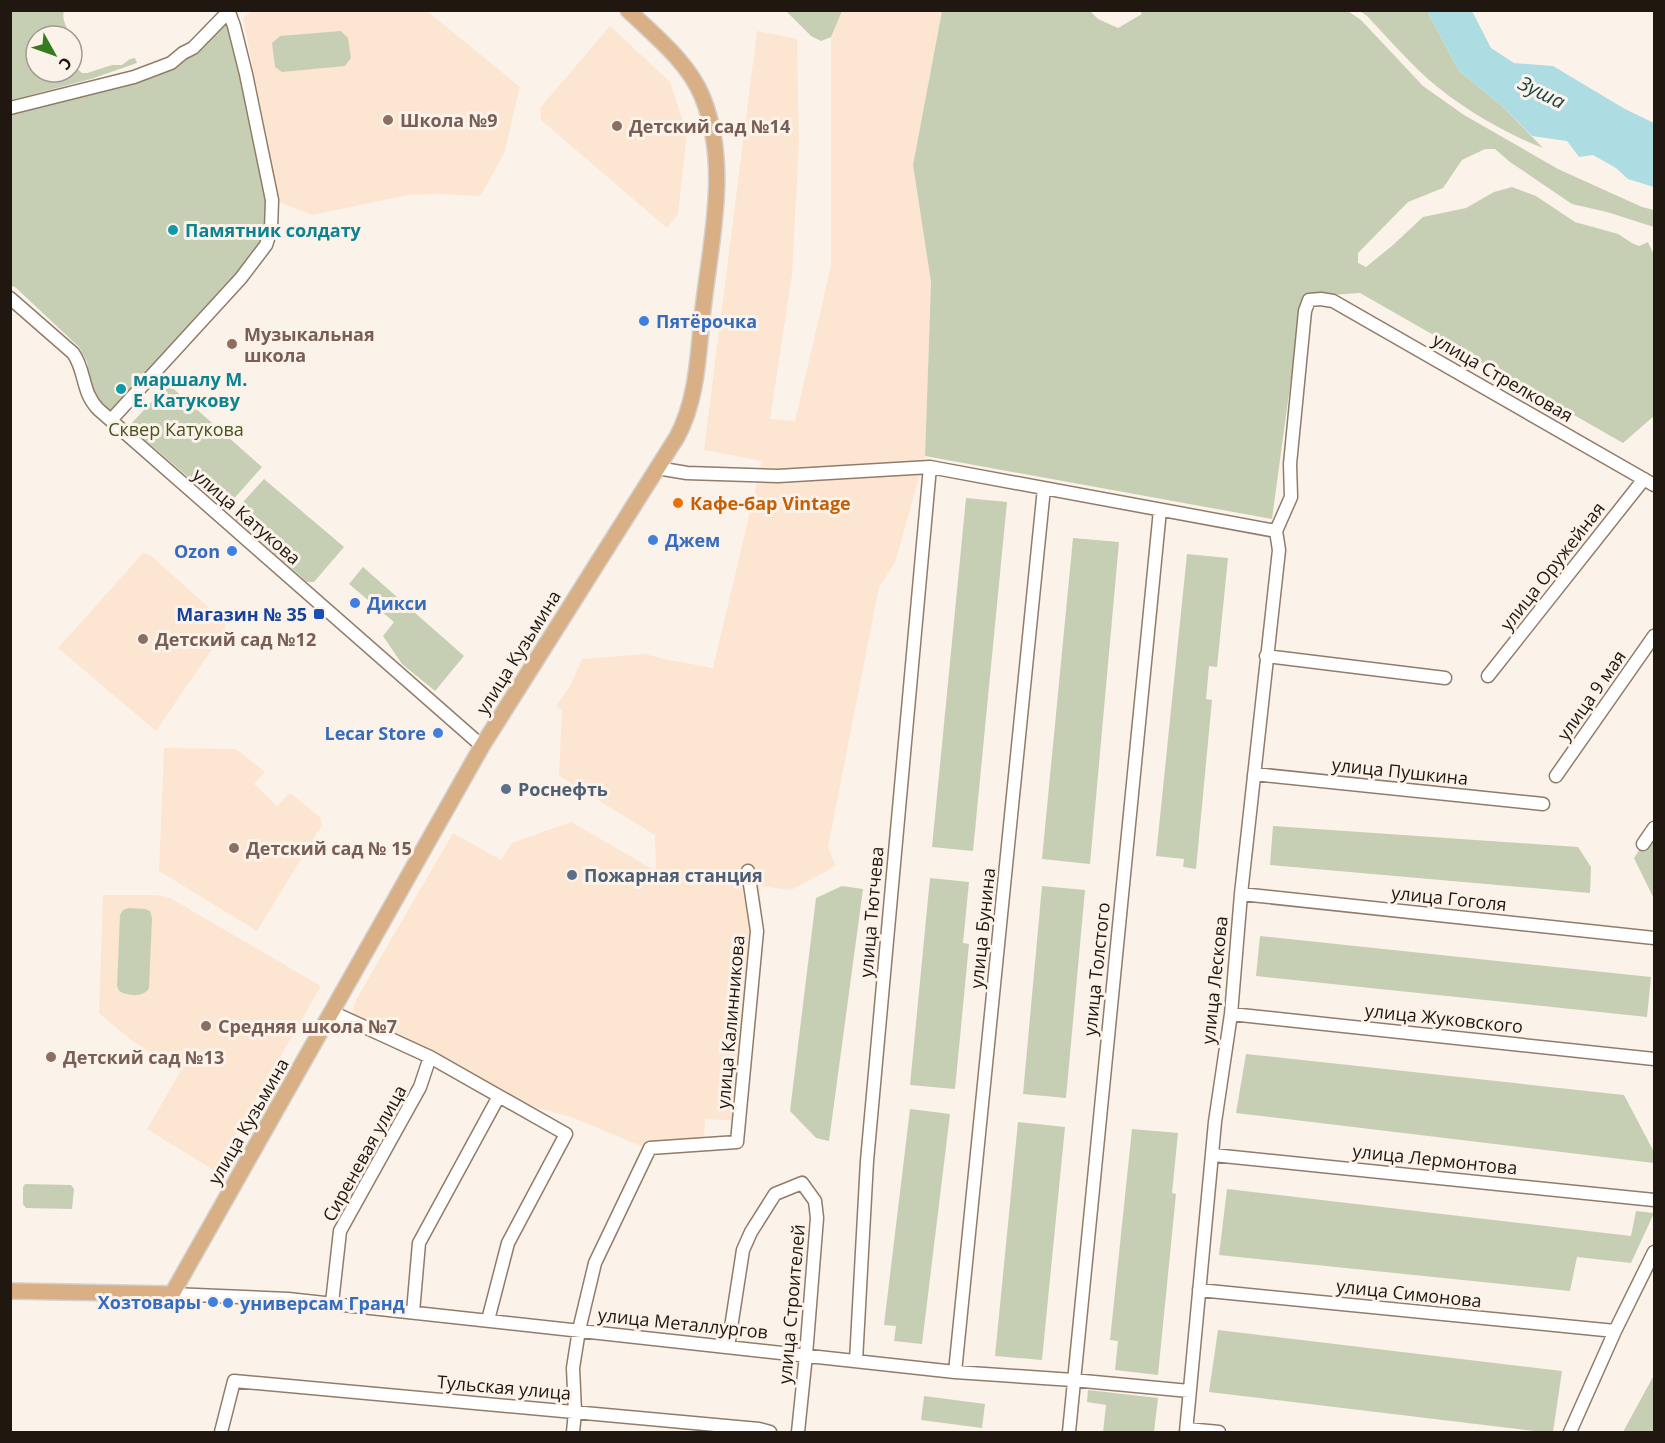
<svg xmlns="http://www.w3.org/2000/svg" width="1665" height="1443" viewBox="0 0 1665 1443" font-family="'Open Sans',sans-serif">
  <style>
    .built { fill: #fde6d1 }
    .green { fill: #c6cfb4 }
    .water { fill: #addde2 }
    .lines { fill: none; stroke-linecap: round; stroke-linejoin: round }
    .minor-casing { stroke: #917c6a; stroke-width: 15 }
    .major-casing { stroke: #d2d1cf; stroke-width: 18 }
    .minor { stroke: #fff; stroke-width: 12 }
    .major { stroke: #d9b085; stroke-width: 15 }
    .education-dot { fill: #8d6e63; stroke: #fbf2ea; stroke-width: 2 }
    .culture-dot { fill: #0f9aa8; stroke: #fbf2ea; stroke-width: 2 }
    .shop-dot { fill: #3f7fe0; stroke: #fbf2ea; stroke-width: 2 }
    .food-dot { fill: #e8710a; stroke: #fbf2ea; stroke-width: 2 }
    .transit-dot { fill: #1a4fb4; stroke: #fbf2ea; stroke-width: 2 }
    .service-dot { fill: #5c6f8a; stroke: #fbf2ea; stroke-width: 2 }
    .labels { text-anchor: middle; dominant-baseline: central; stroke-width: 6; stroke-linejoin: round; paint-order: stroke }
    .education-label { font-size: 18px; font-weight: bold; fill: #785e54; stroke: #fbf2ea; text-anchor: start }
    .culture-label { font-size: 18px; font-weight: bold; fill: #0d838f; stroke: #fbf2ea; text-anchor: start }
    .shop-label { font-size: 18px; font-weight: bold; fill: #366cbe; stroke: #fbf2ea; text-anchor: start }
    .street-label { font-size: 18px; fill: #1f1710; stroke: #fbf2ea }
    .park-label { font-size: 18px; fill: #46531d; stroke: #fbf2ea }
    .food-label { font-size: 18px; font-weight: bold; fill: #c56008; stroke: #fbf2ea; text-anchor: start }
    .transit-label { font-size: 18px; font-weight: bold; fill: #164399; stroke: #fbf2ea; text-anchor: end }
    .service-label { font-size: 18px; font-weight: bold; fill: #4e5e75; stroke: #fbf2ea; text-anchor: start }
    .water-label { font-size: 20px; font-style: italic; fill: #194449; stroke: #fbf2ea }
  </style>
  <rect width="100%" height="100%" fill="#fbf2ea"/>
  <path class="built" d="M 253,10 L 427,11 L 520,87 L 504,154 L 480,196 L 437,194 L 408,195 L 312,215 L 279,202 L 243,18 Z
    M 842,11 L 942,11 L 913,165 L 931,282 L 925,456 L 895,563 L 879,587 L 828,847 L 836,866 L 791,890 L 760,886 L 763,935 L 745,1121 L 705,1119 L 704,1148 L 653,1151 L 571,1117 L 534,1107 L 435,1053 L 352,1015 L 356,1000 L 453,833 L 501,860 L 512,843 L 571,822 L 656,871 L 655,835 L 559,776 L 562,710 L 556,706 L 570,686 L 582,659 L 645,654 L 664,659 L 713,668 L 762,461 L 704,450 L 757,31 L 797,39 L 799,143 L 792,275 L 770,419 L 795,421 L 831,266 L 831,37 Z
    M 610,26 L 670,82 L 687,133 L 678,214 L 667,228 L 541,120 L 540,108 Z
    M 143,553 L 150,555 L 225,622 L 225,630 L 156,731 L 58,648 Z
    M 164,748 L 236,749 L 265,772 L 254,784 L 277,806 L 290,793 L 321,818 L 322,825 L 257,931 L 159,871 Z
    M 103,895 L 157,895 L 170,898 L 321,986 L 215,1171 L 147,1129 L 180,1072 L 131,1040 L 99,1013 Z"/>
  <path class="green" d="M 11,10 L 64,11 C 61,21 68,26 69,36 L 36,36 L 36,72 L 72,72 L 72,64 L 82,73 L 87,73 L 112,65 L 122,65 L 130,59 L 135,58 L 137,63 L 91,79 L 11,100 Z
    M 786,11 L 842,11 L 831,37 L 821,41 L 811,36 Z
    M 942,11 L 1090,11 L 1098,19 L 1118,28 L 1142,14 L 1140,11 L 1348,11 L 1361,20 L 1423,86 L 1464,115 L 1558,169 L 1642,207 L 1654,210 L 1654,227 L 1607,212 L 1572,204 L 1510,162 L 1495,149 L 1485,149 L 1462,160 L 1443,188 L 1408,202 L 1358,253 L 1358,263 L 1366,267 L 1393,245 L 1423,217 L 1466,208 L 1494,192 L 1512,187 L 1536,196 L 1575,222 L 1618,234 L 1632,243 L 1639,246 L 1648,242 L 1654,255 L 1654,416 L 1623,443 L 1360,293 L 1302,297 L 1272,519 L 925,456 L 931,282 L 913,165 Z
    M 1360,11 L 1427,11 L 1459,71 L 1501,105 L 1543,148 C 1504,133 1460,107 1428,79 C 1406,59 1387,37 1367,16 Z
    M 225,22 L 236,51 L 267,203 C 266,225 264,238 252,257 L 111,414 L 98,402 L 91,381 L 87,362 L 79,347 L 15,287 L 11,286 L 11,114 L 137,83 L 168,70 Z
    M 341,31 L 348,38 L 351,58 L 345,66 L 282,72 L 275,67 L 272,43 L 280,36 Z
    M 168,384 L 262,467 L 225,509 L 129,426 Z
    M 264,479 L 344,547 L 314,582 L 307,582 L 235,519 L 235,511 Z
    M 966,498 L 1007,502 L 973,851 L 932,847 Z
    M 1073,538 L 1119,542 L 1090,864 L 1042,859 Z
    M 1187,554 L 1228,558 L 1217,667 L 1209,666 L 1206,699 L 1212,700 L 1196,869 L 1183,867 L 1184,859 L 1156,856 Z
    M 363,567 L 464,656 L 435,691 L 402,664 L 383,636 L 394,622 L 349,584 Z
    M 1273,826 L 1578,847 L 1591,867 L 1590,893 L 1270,865 Z
    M 1654,828 L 1654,899 L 1634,858 Z
    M 930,878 L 969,882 L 963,943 L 969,944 L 955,1089 L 910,1085 Z
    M 842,886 L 863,889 L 829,1141 L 816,1138 L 790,1111 L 816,898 Z
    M 1042,886 L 1085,890 L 1066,1098 L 1023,1094 Z
    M 128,908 L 145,909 L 150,911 L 152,918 L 149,988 C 144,998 127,996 119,991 L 117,986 L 120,915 L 123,910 Z
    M 1260,936 L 1651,977 L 1647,1017 L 1256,976 Z
    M 1246,1054 L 1624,1095 L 1654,1152 L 1654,1163 L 1236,1113 Z
    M 910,1109 L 950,1114 L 922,1344 L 894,1341 L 896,1326 L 884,1325 Z
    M 1018,1122 L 1065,1127 L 1042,1360 L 995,1356 Z
    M 1132,1129 L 1178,1133 L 1172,1193 L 1176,1194 L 1158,1375 L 1115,1370 L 1118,1341 L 1110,1340 Z
    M 25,1184 L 71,1185 L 74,1189 L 72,1209 L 26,1208 L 23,1204 L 23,1187 Z
    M 1227,1189 L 1631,1236 L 1636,1211 L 1654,1213 L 1631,1263 L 1577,1257 L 1570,1291 L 1219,1255 Z
    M 1218,1330 L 1562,1371 L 1553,1432 L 1534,1432 L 1534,1431 L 1209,1392 Z
    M 1654,1375 L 1654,1432 L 1623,1432 Z
    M 1088,1390 L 1158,1398 L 1154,1432 L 1103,1432 L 1106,1405 L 1087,1402 Z
    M 924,1396 L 985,1404 L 982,1428 L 921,1420 Z"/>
  <path class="water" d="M 1427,11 L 1472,11 L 1491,48 L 1514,63 L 1553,66 L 1625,109 L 1654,123 L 1654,187 L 1628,179 L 1616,168 L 1593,155 L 1579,157 L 1567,141 L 1532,136 L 1501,105 L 1459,71 Z"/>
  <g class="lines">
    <g class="minor-casing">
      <path id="minor" d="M 10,108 L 134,77 L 171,63 L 183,53 L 193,48 L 230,10
        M 10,298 L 73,353 C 86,371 81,391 98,409 L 482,746
        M 111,420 L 241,278 L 266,245 L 271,230 L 272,200 L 246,74 L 234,26 L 229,12
        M 657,468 L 687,473 L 778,476 L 930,467 L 1276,531
        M 1276,531 L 1291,497 L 1290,464 L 1305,311 L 1309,300 L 1321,299 L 1333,301 L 1654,485
        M 1266,656 L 1445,678
        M 1488,676 L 1644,479
        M 1254,774 L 1543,804
        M 1556,776 L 1654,636
        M 1643,844 L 1654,828
        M 1241,894 L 1654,938
        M 332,1012 L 430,1057 L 566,1134 L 508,1243 L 488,1320
        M 1231,1014 L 1654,1059
        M 1213,1155 L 1654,1200
        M 1199,1290 L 1615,1331
        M 172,1294 L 288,1299 L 955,1372 L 1073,1380 L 1189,1391
        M 332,1303 L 340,1231 L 420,1087 L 430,1057
        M 413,1312 L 419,1243 L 499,1096
        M 728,1347 L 743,1250 L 751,1232 L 775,1194 L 802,1183 L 815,1201 L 817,1218 L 806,1355 L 798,1432
        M 856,1361 L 867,1161 L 930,467
        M 955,1372 L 1044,488
        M 1187,1429 L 1219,1432
        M 221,1432 L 234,1381 L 759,1429 L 770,1432
        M 573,1432 L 575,1412 L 573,1368 L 579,1330 L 595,1263 L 650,1148 L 737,1142 L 757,931 L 748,871
        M 1069,1432 L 1160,510
        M 1186,1432 L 1215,1122 L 1231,1014 L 1241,894 L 1279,550 L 1276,531
        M 1570,1432 L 1615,1331 L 1654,1252"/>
    </g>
    <g class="major-casing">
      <path id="major" d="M 10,1291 L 172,1294 L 482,746 L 677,437 C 698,398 698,352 703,309 C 711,239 730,164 702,96 C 688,62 654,35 628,10"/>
    </g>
    <use href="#minor" class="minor"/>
    <use href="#major" class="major"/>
  </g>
  <g class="education-dot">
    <circle cx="388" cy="120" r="6"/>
    <circle cx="617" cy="126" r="6"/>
    <circle cx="232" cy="344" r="6"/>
    <circle cx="143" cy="639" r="6"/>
    <circle cx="234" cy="848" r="6"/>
    <circle cx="206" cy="1026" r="6"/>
    <circle cx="51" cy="1057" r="6"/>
  </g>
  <g class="culture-dot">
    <circle cx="173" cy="230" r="6"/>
    <circle cx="121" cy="389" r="6"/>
  </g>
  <g class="shop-dot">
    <circle cx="644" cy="321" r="6"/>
    <circle cx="653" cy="540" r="6"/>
    <circle cx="232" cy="551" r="6"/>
    <circle cx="355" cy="603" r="6"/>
    <circle cx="438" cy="733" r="6"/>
    <circle cx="213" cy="1302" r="6"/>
    <circle cx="228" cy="1303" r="6"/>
  </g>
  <circle class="food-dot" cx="678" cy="503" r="6"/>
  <rect class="transit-dot" x="313" y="608" width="12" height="12" rx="3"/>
  <g class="service-dot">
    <circle cx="506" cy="789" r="6"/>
    <circle cx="572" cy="875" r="6"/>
  </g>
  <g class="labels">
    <g class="education-label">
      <text x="400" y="120">Школа №9</text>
      <text x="629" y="126">Детский сад №14</text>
      <text x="244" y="334">Музыкальная<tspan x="244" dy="21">школа</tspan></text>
      <text x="155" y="639">Детский сад №12</text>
      <text x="246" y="848">Детский сад № 15</text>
      <text x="218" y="1026">Средняя школа №7</text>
      <text x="63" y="1057">Детский сад №13</text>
    </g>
    <g class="culture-label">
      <text x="185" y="230">Памятник солдату</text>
      <text x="133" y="379">маршалу М.<tspan x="133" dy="21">Е. Катукову</tspan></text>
    </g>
    <g class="shop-label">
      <text x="656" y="321">Пятёрочка</text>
      <text x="665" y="540">Джем</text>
      <text x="220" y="551" text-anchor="end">Ozon</text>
      <text x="367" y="603">Дикси</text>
      <text x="426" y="733" text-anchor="end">Lecar Store</text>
      <text x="201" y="1302" text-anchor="end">Хозтовары</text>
      <text x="240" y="1303">универсам Гранд</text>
    </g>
    <g class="street-label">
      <text transform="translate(1503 377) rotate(30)">улица Стрелковая</text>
      <text transform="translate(247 516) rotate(41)">улица Катукова</text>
      <text transform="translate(1552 566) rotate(-52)">улица Оружейная</text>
      <text transform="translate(518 652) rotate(-58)">улица Кузьмина</text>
      <text transform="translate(1591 695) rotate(-55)">улица 9 мая</text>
      <text transform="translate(1400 771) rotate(6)">улица Пушкина</text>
      <text transform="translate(1449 898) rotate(6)">улица Гоголя</text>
      <text transform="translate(871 912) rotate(-85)">улица Тютчева</text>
      <text transform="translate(982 928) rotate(-84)">улица Бунина</text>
      <text transform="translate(1096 969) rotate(-84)">улица Толстого</text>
      <text transform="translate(1214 980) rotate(-84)">улица Лескова</text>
      <text transform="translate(1444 1018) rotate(6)">улица Жуковского</text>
      <text transform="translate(730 1022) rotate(-85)">улица Калинникова</text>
      <text transform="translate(248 1121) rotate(-60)">улица Кузьмина</text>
      <text transform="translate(364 1153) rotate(-61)">Сиреневая улица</text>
      <text transform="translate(1435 1159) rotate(6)">улица Лермонтова</text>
      <text transform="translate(1409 1293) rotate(6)">улица Симонова</text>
      <text transform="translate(791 1304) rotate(-85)">улица Строителей</text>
      <text transform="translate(683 1323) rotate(6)">улица Металлургов</text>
      <text transform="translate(504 1387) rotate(5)">Тульская улица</text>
    </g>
    <g class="park-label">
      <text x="176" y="429">Сквер Катукова</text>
    </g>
    <g class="food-label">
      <text x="690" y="503">Кафе-бар Vintage</text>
    </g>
    <g class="transit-label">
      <text x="307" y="614">Магазин № 35</text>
    </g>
    <g class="service-label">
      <text x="518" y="789">Роснефть</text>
      <text x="584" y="875">Пожарная станция</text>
    </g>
    <g class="water-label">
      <text transform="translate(1542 92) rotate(26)">Зуша</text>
    </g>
  </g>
  <rect width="1665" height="1443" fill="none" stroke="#1f1710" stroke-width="24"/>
  <g transform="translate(54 54) rotate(130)"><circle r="28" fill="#fbf2ea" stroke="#a39a93" stroke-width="1.5"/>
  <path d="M0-4.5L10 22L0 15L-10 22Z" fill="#367b1f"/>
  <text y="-9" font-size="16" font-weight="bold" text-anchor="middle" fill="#1f1710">С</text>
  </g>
</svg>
